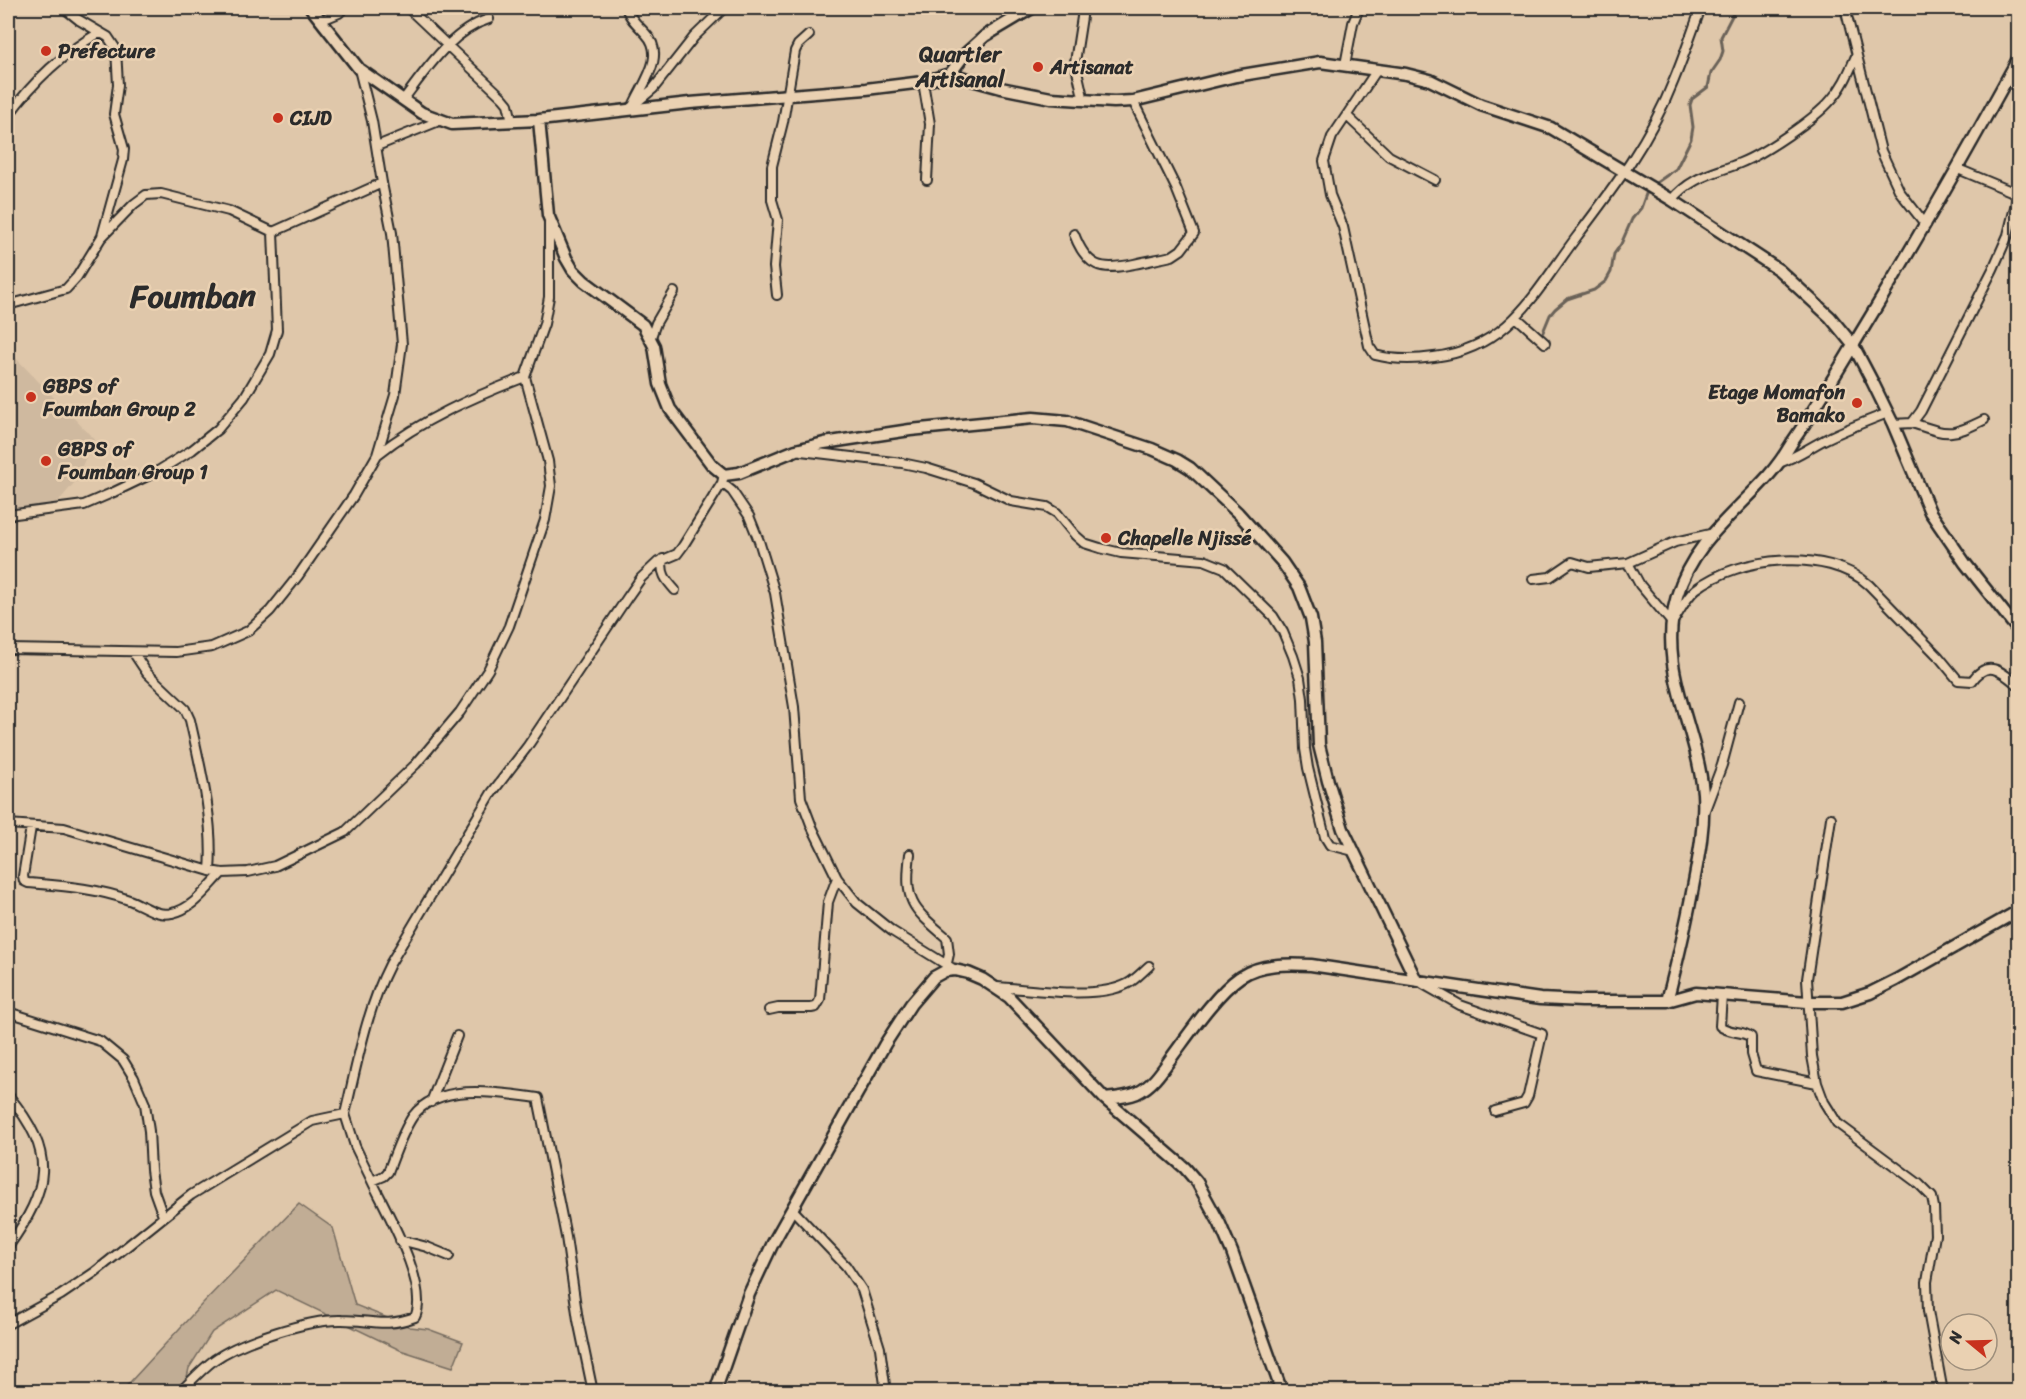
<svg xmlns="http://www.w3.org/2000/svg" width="2026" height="1399" viewBox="0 0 2026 1399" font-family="Sriracha,sans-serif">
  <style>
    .built { fill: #cfb99f }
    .green { fill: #c1ad95; stroke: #766c60; stroke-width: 1.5 }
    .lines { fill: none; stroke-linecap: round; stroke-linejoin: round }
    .stream { stroke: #6b6259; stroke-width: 3 }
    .street-casing { stroke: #2b2b2b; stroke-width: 12 }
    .secondary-casing { stroke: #2b2b2b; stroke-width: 15 }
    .street { stroke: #ead1b2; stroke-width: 8 }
    .secondary { stroke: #ead1b2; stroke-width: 10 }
    .poi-dot { fill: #c8321e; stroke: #ead1b2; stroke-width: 2 }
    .labels { text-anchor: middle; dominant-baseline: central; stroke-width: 5; stroke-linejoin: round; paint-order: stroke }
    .poi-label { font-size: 20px; font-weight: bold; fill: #2b2b2b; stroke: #ead1b2; text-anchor: start }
    .quarter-label { font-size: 22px; font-weight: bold; fill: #2b2b2b; stroke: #ead1b2 }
    .town-label { font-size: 32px; font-weight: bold; fill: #2b2b2b; stroke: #ead1b2 }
  </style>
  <rect width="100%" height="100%" fill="#dfc7aa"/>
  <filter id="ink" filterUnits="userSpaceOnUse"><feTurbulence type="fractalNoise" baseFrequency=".0167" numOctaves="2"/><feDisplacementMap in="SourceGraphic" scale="12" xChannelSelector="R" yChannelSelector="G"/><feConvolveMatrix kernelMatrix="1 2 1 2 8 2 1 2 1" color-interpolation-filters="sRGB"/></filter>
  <g filter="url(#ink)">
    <path class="built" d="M 11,353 L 94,439 L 75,482 L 57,503 L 16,511 L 8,503 L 8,357 Z"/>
    <path class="green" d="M 299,1204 L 333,1228 L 355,1305 L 410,1327 L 428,1329 L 463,1342 L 453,1367 L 400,1350 L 276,1290 L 212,1332 L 189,1368 L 184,1391 L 121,1392 L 203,1303 Z"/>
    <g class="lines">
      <path class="stream" d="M 1543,332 L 1550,315 L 1555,309 L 1567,299 L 1594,290 L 1606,281 L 1611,272 L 1614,254 L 1621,244 L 1632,219 L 1641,208 L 1646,194 L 1656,183 L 1676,169 L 1691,139 L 1693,127 L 1690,105 L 1692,99 L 1708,87 L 1711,73 L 1720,60 L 1723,51 L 1721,37 L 1736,8"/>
      <g class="street-casing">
        <path id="street" d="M 64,8 L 79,20 L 108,37 L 116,49 L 118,85 L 114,114 L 124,149 L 123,160 L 102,236
          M 408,8 L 503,98 L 508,104 L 512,121
          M 626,8 C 630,19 638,25 646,34 C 666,55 644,82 634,104
          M 1082,8 L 1082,17 L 1075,62 L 1084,101
          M 1845,8 L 1881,151 L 1900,192 L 1926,225
          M 322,20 L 339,13 L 344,8
          M 1345,65 L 1353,23 L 1359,8
          M 1377,70 L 1332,137 L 1324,161 L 1330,195 L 1343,227 L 1369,346 L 1375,355 C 1394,360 1414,360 1434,357 C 1509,348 1534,294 1575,239 C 1613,189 1651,139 1674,80 C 1684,56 1692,32 1701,8
          M 923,82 L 930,124 L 927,180
          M 403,100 C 426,70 452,30 489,19
          M 629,109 L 653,89 L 694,37 L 724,8
          M 8,116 C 32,83 63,53 99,33
          M 1347,116 L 1389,156 L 1435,180
          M 377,146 L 439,121
          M 1958,169 L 2018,194
          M 1672,200 C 1692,176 1713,174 1740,163 C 1763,154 1815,119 1831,100 C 1843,87 1849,72 1856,56
          M 1074,234 C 1087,268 1101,271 1134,264 C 1147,261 1159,259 1172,256 L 1181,250 L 1194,233 L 1176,188 L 1133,101
          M 777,295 L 774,267 L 778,220 L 772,200 L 772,166 L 783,122 L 795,51 L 798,45 L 809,35
          M 8,305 L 66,289 L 77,277 L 101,238 L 134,204 L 146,195 L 161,194 L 229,211 L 273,232 L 382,183
          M 1516,317 L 1545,343
          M 651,337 L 656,323 L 674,292
          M 1912,423 C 1948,435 1950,437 1984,420
          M 1893,424 L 1912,423 L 1921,411 L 1993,269 L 2008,235 L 2018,195
          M 801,451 L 902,463 L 926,468 L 974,483 L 1011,501 L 1047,507 L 1057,513 L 1075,535 L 1084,543 L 1100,548 L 1121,553 L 1204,560 L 1224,568 L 1273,616 L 1283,632 L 1293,656 L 1300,678 L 1303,699 L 1305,749 L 1308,768 L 1325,837 L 1330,845 L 1354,851
          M 378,454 C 421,420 473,397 525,377
          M 1779,463 C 1797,457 1810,447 1826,439 C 1846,429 1867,421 1888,413
          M 722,483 L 732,491 L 749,516 L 759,541 L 775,593 L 794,707 L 801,798 L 812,827 L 837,878 L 857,903 L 892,931 L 955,970
          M 8,515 L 84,505 L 114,492 L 158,471 L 192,450 L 218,429 L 244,398 L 270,354 L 277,330 L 273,232
          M 663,559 C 660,573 666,580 675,590
          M 1628,563 L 1675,542 L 1710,534
          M 1533,579 L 1550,577 L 1572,562 L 1589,567 L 1628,563 L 1640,585 L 1672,623 C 1679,613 1686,597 1696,589 C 1739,556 1827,547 1869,585 L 1939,657 L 1958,680 L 1972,681 C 1988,658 2002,672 2018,685
          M 8,649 L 176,652 L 212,647 L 248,631 L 270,611 L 298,576 L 354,495 L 377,455 L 395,395 L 402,344 L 392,233 L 382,183 L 372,121 L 359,69
          M 133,652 L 147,673 L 185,709 L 190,720 C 201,769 214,820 210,871
          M 1705,810 L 1722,765 L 1739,702
          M 1831,818 L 1807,979 L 1812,1056 L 1817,1083 L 1824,1102 L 1837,1123 L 1919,1184 L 1932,1197 L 1934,1207 L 1935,1235 L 1927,1282 L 1928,1311 L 1943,1392
          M 8,824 L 64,828 L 210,871 L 222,873 L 248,872 L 275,866 L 345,832 L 416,764 L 460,712 L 488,670 L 509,626 L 545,520 L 551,486 L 548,461 L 525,377 L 544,324 L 549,297 L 549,222
          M 31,827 L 23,876 L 24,881 L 28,883 C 62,886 96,888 129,900 C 143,905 157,917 172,913 C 193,909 208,887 222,873
          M 910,854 C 904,903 912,908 947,938 L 949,954 L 947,963
          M 1423,984 L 1460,1005 L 1542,1034 L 1528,1096 L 1524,1103 L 1495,1111
          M 996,987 C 1032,989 1096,1000 1127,984 C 1135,980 1142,972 1149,966
          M 1722,995 L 1720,1026 C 1730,1034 1742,1030 1751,1037 L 1751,1054 L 1756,1071 L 1817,1083
          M 769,1010 L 778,1008 L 811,1008 L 816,1007 L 820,1000 L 828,902 L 837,878
          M 8,1012 L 100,1041 L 123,1060 L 134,1078 L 145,1104 L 149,1131 L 151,1170 L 154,1191 L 163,1216
          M 8,1095 C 57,1154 50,1188 8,1247
          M 431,1102 L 457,1036
          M 345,1114 C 357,1064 366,1011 390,964 L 491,794 L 527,747 L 627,598 L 641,578 L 658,562 L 677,554 L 683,546 L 722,483 L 724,475
          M 792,1209 L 846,1266 L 862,1290 L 880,1348 L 886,1392
          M 400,1240 L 427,1247 L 449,1256
          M 8,1324 L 61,1295 L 95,1272 L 191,1195 L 312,1121 L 345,1114 L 355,1146 L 372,1181 L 384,1176 L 388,1172 C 395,1154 402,1132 413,1116 C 439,1081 501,1093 538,1098 L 566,1237 L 578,1320 L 593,1392
          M 180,1392 C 191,1381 202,1369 214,1360 C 241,1341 309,1319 342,1320 C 371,1320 385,1328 415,1317 C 430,1286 386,1211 372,1181"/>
      </g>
      <g class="secondary-casing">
        <path id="secondary" d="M 311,8 L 359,69 L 422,113 L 452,124 L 539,120 L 690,103 L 866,89 L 923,82 L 950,74 L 965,54 L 985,36 L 1032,8
          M 950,74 L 1001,88 L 1051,98 L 1114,102 L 1133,101 L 1236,76 L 1320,62 L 1406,74 L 1430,80 L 1481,105 L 1551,128 L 1672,200 L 1779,270 L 1830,317 L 1853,345 L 1873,383 L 1893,424 L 1930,512 L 1965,563 L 2018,630
          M 539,120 L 548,215 L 566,258 L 573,270 L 584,281 L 643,325 L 654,346 L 660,384 L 670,409 L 712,465 L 724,475 L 739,473 L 796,450 L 824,443 L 910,430 L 1033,418 L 1067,421 L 1152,449 L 1177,460 L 1190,468 L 1238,513 L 1282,562 L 1299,587 L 1311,618 L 1315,642 L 1319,745 L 1328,781 L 1343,829 L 1416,980
          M 1667,1001 C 1677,963 1686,925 1693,887 C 1699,856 1705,825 1703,793 C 1697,725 1656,669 1677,596 C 1692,544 1734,514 1768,476 C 1778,465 1786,453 1793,441 C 1818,405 1840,367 1863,329 C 1917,240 1968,150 2018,59
          M 1105,1099 L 1185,1168 L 1197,1182 L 1220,1224 L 1232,1252 L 1282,1392
          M 715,1392 L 749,1294 L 773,1243 L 885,1044 L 911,1004 L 934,977 L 945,971 L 955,970 L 968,973 L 982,979 L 1009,997 L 1105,1099 C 1115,1098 1127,1097 1137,1093 C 1154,1085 1163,1069 1174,1054 C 1191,1031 1217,993 1240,977 C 1261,963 1287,964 1311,965 L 1540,999 L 1582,1001 L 1667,1001 L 1696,993 L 1807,1002 L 1842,1002 L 1870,993 L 1896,980 L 2018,911"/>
      </g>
      <use href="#street" class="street"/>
      <use href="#secondary" class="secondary"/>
    </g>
  </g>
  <g class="poi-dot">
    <circle cx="46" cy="51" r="6"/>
    <circle cx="1038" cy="67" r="6"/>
    <circle cx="278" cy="118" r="6"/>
    <circle cx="31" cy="397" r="6"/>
    <circle cx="1857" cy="403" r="6"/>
    <circle cx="46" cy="461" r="6"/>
    <circle cx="1106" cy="538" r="6"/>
  </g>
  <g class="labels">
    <g class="poi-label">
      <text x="58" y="51">Prefecture</text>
      <text x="1050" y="67">Artisanat</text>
      <text x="290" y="118">CIJD</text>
      <text x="43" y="386">GBPS of<tspan x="43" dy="23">Foumban Group 2</tspan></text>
      <text x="1845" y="392" text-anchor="end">Etage Momafon<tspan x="1845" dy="23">Bamako</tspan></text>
      <text x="58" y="449">GBPS of<tspan x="58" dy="23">Foumban Group 1</tspan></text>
      <text x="1118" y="538">Chapelle Njissé</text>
    </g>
    <g class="quarter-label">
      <text x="960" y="54">Quartier<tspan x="960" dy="25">Artisanal</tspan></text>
    </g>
    <g class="town-label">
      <text x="193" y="296">Foumban</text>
    </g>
  </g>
  <rect width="2026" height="1399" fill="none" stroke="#ead1b2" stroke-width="30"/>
  <rect x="15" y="15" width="1996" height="1369" fill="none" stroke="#2b2b2b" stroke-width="2" filter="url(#ink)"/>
  <g transform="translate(1969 1342) rotate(289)"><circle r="28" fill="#ead1b2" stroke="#9e8f7c" stroke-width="1.5"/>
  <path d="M0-4.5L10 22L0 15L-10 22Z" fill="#c8321e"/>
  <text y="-9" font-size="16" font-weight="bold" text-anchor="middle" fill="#2b2b2b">N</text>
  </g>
</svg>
